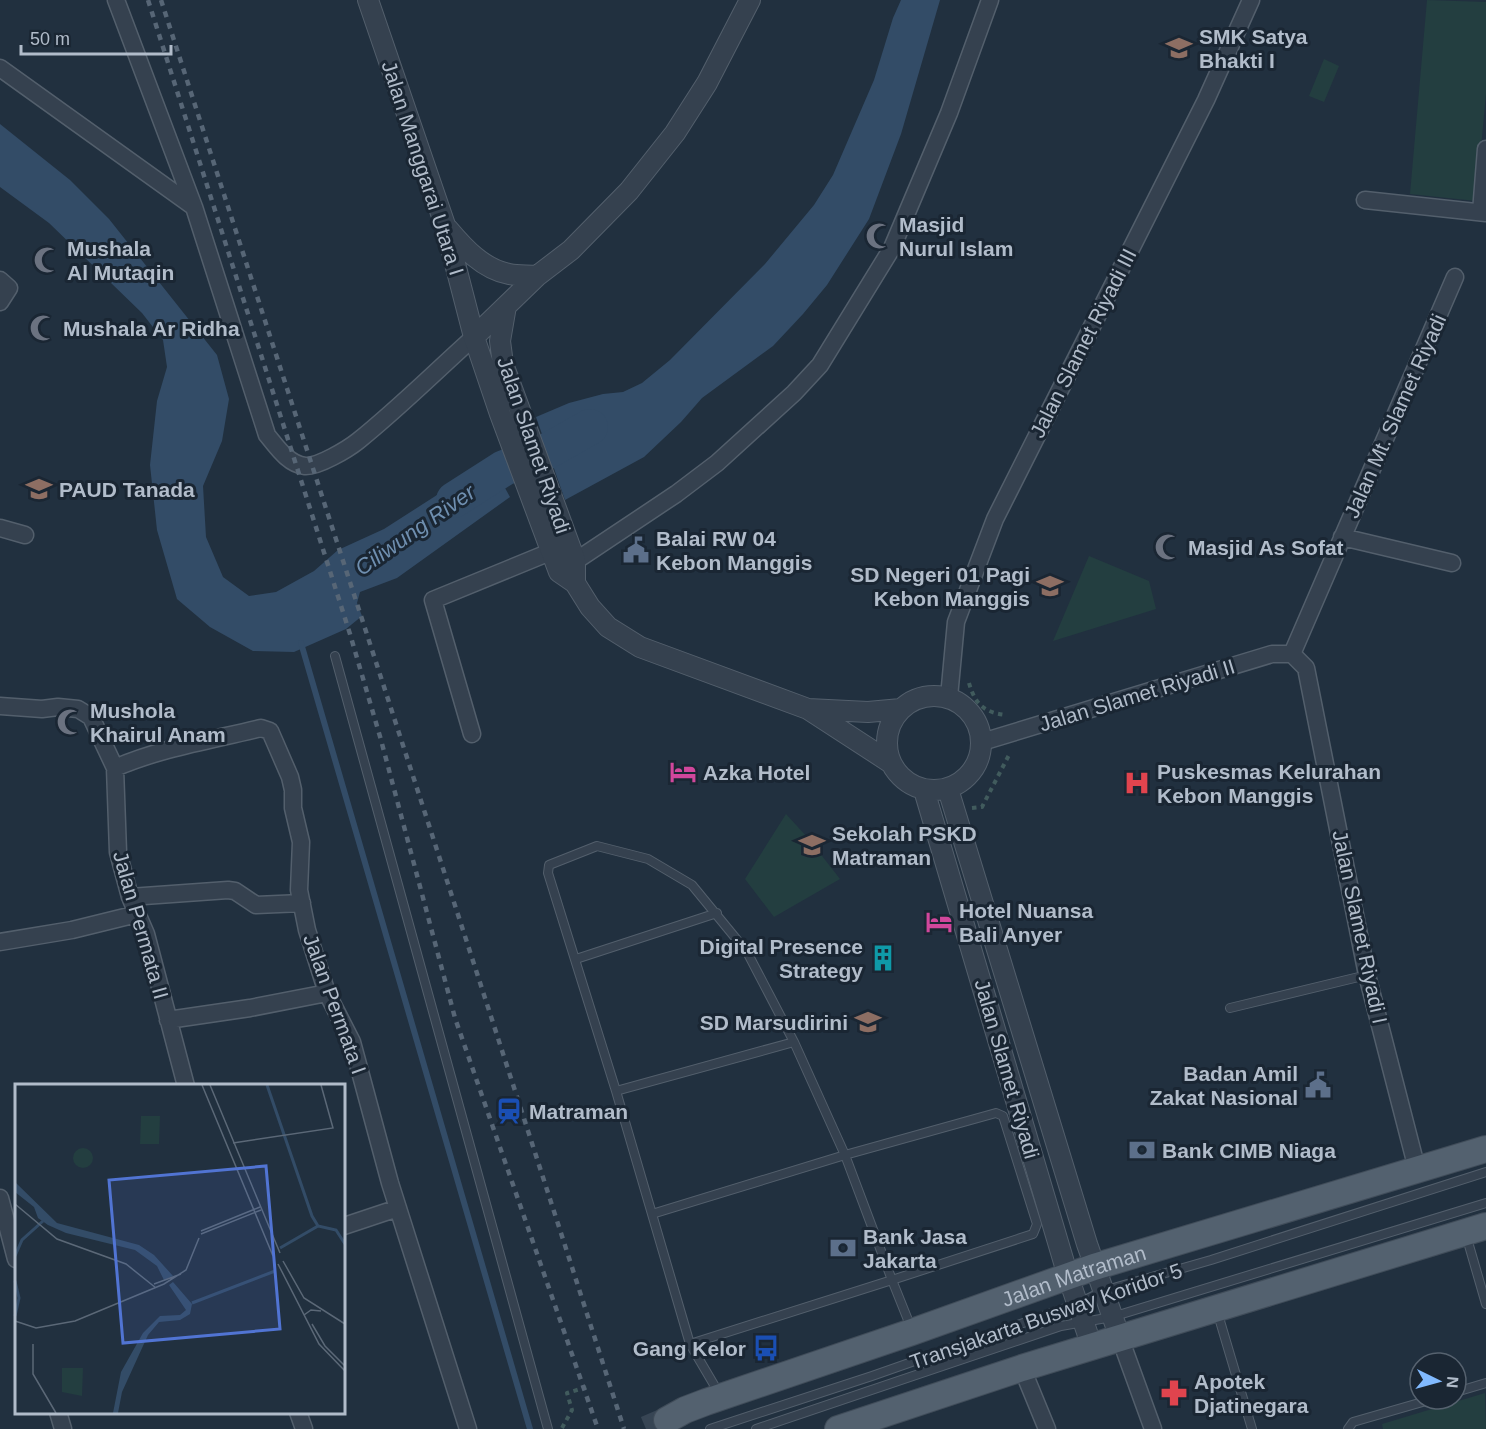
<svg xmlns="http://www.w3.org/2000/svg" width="1486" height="1429" viewBox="0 0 1486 1429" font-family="Arial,sans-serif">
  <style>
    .green { fill: #233e40 }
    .water { fill: #334c67 }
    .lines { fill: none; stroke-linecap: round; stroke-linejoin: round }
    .stream { stroke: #334c67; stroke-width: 6 }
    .river { stroke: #334c67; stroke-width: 36 }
    .primary-tunnel { stroke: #374554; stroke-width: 26; stroke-dasharray: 26 13; stroke-linecap: butt }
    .service-casing { stroke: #535f6c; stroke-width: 10 }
    .minor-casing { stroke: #535f6c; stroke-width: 19 }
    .tertiary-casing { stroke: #535f6c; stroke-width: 22 }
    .primary-casing { stroke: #414d5a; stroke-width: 28 }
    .path { stroke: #415b5d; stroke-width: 4; stroke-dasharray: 4.5 4.5; stroke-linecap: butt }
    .service { stroke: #35414f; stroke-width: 8 }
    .minor { stroke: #35414f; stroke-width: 16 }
    .tertiary { stroke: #35414f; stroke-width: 20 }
    .primary { stroke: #53616f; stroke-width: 26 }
    .rail { stroke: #576676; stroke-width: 4.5; stroke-dasharray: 6 6; stroke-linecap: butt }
    .labels { text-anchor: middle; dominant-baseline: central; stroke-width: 6; stroke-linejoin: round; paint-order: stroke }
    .poi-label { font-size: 21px; font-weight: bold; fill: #b1bcca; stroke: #1a2633; text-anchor: start }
    .street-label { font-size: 21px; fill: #b1bcca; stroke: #1a2633 }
    .water-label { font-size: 22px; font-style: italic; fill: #6f8fb0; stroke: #1a2633 }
    .inset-river { fill: none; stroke: #334c67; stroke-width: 3 }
    .inset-road { fill: none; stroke: #5b6877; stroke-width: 1.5 }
    .view { fill: #5174d3; fill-opacity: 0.15; stroke: #5174d3; stroke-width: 3 }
    .inset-edge { fill: none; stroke: #b1bcca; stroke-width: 3 }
  </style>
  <rect width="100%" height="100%" fill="#21303f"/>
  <path class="green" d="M 1427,0 L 1486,2 L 1486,94 L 1476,201 L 1410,194 Z
    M 1324,59 L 1339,66 L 1324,102 L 1309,96 Z
    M 1089,556 L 1149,581 L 1156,609 L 1053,641 Z
    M 786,814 L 808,838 L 840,879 L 774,917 L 745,879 Z
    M 1485,1393 L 1486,1429 L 1383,1429 L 1382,1424 Z"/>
  <path class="water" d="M 901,0 L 940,0 L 901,134 L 869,219 L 827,285 L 803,314 L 773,346 L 702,398 L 681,422 L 644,457 L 565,500 L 536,417 L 569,403 L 603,394 L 623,392 L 642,383 L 670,360 L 765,264 L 814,205 L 833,175 L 874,80 L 893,18 Z
    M 0,124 L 70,180 L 109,219 L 217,355 L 229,399 L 222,441 L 203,486 L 206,537 L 223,577 L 249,596 L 276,592 L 314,571 L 338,550 L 384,529 L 490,461 L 510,497 L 397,578 L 360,592 L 357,603 L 362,616 L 346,629 L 294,652 L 253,651 L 210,627 L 177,599 L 157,530 L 150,465 L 157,401 L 167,367 L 163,340 L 142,313 L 49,223 L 0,187 Z"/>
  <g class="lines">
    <path class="stream" d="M 301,643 L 530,1429"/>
    <path class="river" d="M 454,500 L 504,468 L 544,453 L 590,427"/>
    <path class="primary-tunnel" d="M 646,1429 L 667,1420"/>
    <g class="service-casing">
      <path id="service" d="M 335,656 L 548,1429
        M 576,959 L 717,913
        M 1230,1008 L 1367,975
        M 616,1091 L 794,1042
        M 996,1113 L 1003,1116 L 1037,1224 L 1033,1234 L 892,1280 L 845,1155 Z
        M 652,1214 L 845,1155 L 794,1042 L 747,952 L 692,885 L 648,859 L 597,846 L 549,865 L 548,873 L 616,1091 L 690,1344 L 720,1395
        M 1466,1235 L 1486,1304
        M 1217,1311 L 1252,1429
        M 690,1344 L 892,1280 L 912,1330
        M 1456,1392 L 1486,1383
        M 710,1429 L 872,1376 L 1077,1304 L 1103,1291 L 1211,1260 L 1486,1172
        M 756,1429 L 1061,1326 L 1112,1317 L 1486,1203
        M 1348,1429 L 1353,1422 L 1433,1399"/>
    </g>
    <g class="minor-casing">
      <path id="minor" d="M 116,0 L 194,207 L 267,435 C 277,447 288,464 305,466 C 318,467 348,449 358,441 C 398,409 436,371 474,337
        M 0,68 L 194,207
        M 1365,200 L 1486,213
        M 1481,212 L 1486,149
        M 0,280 L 9,288 L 0,302
        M 0,528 L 25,535
        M 1342,537 L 1452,563
        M 565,568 L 676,494 L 717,463 L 794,393 L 820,365 L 892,248 L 949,113 L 990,0
        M 1292,654 L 1306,668 L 1367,975 L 1417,1169
        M 1292,654 L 1455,277
        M 949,697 L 956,622 L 995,519 L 1206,100 L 1251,0
        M 0,706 L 42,709 L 58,707 L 78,709 L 91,717 L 115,768 L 118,852 L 130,897 L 146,934 L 186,1086
        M 472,734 L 433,600 L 550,552
        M 982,742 L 1272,654 L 1292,654
        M 115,768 C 161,748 212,740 261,728 L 270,731 L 290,777 L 293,790 L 293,808 L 301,842 L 299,890 L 307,930 L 327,993 L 352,1042 L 390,1183 L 468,1429
        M 130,897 L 228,890 L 235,891 L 256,905 L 302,903
        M 0,942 L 72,930 L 137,914
        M 168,1020 L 250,1008 L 327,993
        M 0,1198 L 16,1259
        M 344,1226 L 398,1208
        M 1120,1338 L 1153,1429
        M 1022,1368 L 1047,1429
        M 58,1412 L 63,1429
        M 298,1412 L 304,1429"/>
    </g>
    <g class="tertiary-casing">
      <path id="tertiary" d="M 368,0 L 445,225 L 474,337 L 500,414 L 559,572 L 575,583 L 590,607 L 608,627 L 640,647 L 808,709 L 891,763
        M 448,229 C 464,248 483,269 509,274 C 518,276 528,275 537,276
        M 506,306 L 500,341 L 503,364 L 575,560 L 575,583
        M 474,337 L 537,276 L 571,250 L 629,191 L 675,133 L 707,83 L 750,0
        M887 743a47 47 0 1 1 94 0a47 47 0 1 1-94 0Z
        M 808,709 L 868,712 L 901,709
        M 948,789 L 1087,1244 L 1120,1338
        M 924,790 L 1068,1276 L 1092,1347"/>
    </g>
    <g class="primary-casing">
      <g id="primary">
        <path id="s1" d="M 667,1420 L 685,1410 L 706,1402 L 912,1332 L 1094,1267 L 1486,1149"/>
        <path d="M 838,1429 L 1022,1368 L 1486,1226"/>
      </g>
    </g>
    <path class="path" d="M 969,683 C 975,704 984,713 1007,715
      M 972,808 L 982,807 L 1010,753
      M 562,1428 L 572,1410 L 567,1393 L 590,1386"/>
    <use href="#service" class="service"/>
    <use href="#minor" class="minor"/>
    <use href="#tertiary" class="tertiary"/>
    <use href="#primary" class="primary"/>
    <path class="rail" d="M 148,0 L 350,634 L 381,740 L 455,1018 L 598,1429
      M 161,0 C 315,476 471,952 624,1429"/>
  </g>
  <defs>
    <g id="school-bare" transform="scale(2.07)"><path d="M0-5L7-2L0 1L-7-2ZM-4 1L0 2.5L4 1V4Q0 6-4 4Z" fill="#8d6e63" stroke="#1a2633" stroke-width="2.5" paint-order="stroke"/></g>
    <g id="mosque-bare" transform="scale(2.07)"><path d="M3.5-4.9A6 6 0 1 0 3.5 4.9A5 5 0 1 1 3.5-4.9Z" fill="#6b7280" stroke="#1a2633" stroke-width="2.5" paint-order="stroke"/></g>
    <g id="civic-bare" transform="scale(2.07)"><path d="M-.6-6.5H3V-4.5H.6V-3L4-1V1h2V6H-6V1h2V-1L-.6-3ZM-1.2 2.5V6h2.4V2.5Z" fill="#5c6f8a" stroke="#1a2633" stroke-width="2.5" paint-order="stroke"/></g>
    <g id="hotel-bare" transform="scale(2.07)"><path d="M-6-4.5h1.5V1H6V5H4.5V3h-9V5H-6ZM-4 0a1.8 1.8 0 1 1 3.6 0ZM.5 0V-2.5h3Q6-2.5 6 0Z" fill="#d1479c" stroke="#1a2633" stroke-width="2.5" paint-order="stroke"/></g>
    <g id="hospital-bare" transform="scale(2.07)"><path d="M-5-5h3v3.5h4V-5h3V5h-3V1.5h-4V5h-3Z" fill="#e0444e" stroke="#1a2633" stroke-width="2.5" paint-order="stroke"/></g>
    <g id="building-bare" transform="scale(2.07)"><path d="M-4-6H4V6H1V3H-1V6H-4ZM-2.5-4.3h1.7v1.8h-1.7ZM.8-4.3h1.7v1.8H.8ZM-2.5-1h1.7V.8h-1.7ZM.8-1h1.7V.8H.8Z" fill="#0f9aa8" stroke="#1a2633" stroke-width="2.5" paint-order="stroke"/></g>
    <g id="station-bare" transform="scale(2.07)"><path d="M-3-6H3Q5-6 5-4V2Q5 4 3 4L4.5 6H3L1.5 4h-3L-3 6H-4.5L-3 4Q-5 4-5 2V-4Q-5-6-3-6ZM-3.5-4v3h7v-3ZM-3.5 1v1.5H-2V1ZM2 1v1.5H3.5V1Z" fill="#1a4fb4" stroke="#1a2633" stroke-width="2.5" paint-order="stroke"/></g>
    <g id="bank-bare" transform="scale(2.07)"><path d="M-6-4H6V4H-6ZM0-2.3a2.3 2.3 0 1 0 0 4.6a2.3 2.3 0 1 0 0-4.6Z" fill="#5c6f8a" stroke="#1a2633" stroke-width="2.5" paint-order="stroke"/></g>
    <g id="bus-bare" transform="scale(2.07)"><path d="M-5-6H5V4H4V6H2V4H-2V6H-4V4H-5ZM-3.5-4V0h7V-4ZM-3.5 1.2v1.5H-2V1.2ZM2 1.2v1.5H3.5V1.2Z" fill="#1a4fb4" stroke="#1a2633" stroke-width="2.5" paint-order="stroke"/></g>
    <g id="pharmacy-bare" transform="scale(2.07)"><path d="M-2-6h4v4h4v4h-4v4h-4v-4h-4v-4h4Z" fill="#e0444e" stroke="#1a2633" stroke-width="2.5" paint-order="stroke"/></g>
  </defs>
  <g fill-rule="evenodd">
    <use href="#school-bare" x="1179" y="48"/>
    <use href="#mosque-bare" x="879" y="236"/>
    <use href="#mosque-bare" x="47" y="260"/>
    <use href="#mosque-bare" x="43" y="328"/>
    <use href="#school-bare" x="39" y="489"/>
    <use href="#mosque-bare" x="1168" y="547"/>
    <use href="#civic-bare" x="636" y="550"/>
    <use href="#school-bare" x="1050" y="586"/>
    <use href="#mosque-bare" x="70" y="722"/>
    <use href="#hotel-bare" x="683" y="772"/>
    <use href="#hospital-bare" x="1137" y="783"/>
    <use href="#school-bare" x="812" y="845"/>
    <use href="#hotel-bare" x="939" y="922"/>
    <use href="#building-bare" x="883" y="958"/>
    <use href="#school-bare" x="868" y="1022"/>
    <use href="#civic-bare" x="1318" y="1085"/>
    <use href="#station-bare" x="509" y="1111"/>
    <use href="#bank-bare" x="1142" y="1150"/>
    <use href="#bank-bare" x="843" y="1248"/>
    <use href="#bus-bare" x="766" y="1348"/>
    <use href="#pharmacy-bare" x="1174" y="1393"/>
  </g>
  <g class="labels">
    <g class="poi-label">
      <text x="1199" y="36">SMK Satya<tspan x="1199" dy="24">Bhakti I</tspan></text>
      <text x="899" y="224">Masjid<tspan x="899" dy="24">Nurul Islam</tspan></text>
      <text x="67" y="248">Mushala<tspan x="67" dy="24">Al Mutaqin</tspan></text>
      <text x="63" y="328">Mushala Ar Ridha</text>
      <text x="59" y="489">PAUD Tanada</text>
      <text x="656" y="538">Balai RW 04<tspan x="656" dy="24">Kebon Manggis</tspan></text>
      <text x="1188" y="547">Masjid As Sofat</text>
      <text x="1030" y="574" text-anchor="end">SD Negeri 01 Pagi<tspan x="1030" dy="24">Kebon Manggis</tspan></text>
      <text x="90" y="710">Mushola<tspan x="90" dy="24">Khairul Anam</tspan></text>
      <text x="1157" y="771">Puskesmas Kelurahan<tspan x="1157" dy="24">Kebon Manggis</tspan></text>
      <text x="703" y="772">Azka Hotel</text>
      <text x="832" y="833">Sekolah PSKD<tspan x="832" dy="24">Matraman</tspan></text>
      <text x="959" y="910">Hotel Nuansa<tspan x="959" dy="24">Bali Anyer</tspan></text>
      <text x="863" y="946" text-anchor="end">Digital Presence<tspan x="863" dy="24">Strategy</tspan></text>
      <text x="848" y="1022" text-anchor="end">SD Marsudirini</text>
      <text x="1298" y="1073" text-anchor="end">Badan Amil<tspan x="1298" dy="24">Zakat Nasional</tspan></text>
      <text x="529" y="1111">Matraman</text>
      <text x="1162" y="1150">Bank CIMB Niaga</text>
      <text x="863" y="1236">Bank Jasa<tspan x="863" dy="24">Jakarta</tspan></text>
      <text x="746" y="1348" text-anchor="end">Gang Kelor</text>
      <text x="1194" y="1381">Apotek<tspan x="1194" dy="24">Djatinegara</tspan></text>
    </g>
    <g class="street-label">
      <text transform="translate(423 168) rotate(72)">Jalan Manggarai Utara I</text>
      <text transform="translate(1083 343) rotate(-63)">Jalan Slamet Riyadi III</text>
      <text transform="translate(1395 416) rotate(-66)">Jalan Mt. Slamet Riyadi</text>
      <text transform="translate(534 445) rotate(71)">Jalan Slamet Riyadi</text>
      <text transform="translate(1137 695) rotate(-17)">Jalan Slamet Riyadi II</text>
      <text transform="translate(141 925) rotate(74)">Jalan Permata II</text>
      <text transform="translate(1360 927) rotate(78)">Jalan Slamet Riyadi I</text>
      <text transform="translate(335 1004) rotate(70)">Jalan Permata I</text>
      <text transform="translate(1007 1069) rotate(74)">Jalan Slamet Riyadi</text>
      <text stroke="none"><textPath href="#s1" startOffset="432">Jalan Matraman</textPath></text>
      <text transform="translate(1046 1316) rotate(-19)">Transjakarta Busway Koridor 5</text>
    </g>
    <g class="water-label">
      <text transform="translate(415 530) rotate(-35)">Ciliwung River</text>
    </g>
  </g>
  <g transform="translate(15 1084)">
    <rect width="330" height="330" fill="#21303f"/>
    <path d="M 126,32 L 145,32 L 144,60 L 125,60 ZM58 74a10 10 0 1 1 20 0a10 10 0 1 1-20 0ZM 47,284 L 68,284 L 67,312 L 47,308 Z" fill="#233e40"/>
    <path d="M 0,98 L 42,139 L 124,161 L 139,171 L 158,192 L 149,196 L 142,182 L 120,166 L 51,149 L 33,141 L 23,134 L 19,123 L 0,108 ZM 158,198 L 177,220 L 175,230 L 165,236 L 144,238 L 133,251 L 107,308 L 103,329 L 98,329 L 106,288 L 128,249 L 145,232 L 165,231 L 171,226 L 154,201 Z" fill="#334c67"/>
    <path class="inset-river" d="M 252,1 L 297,132 L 303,142 L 321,146 L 330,160M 265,164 L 303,142M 0,172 L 7,156 L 28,137M 0,197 L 4,214 L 0,232M 177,219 L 260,187"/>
    <path class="inset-road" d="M 187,1 L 258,172M 195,1 L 265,169M 218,59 L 318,44 L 306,1M 0,120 L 42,155 L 111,180 L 141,204M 186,147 L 245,123M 186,150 L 246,126M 268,177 L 289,214 L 330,240M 263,180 L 304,260 L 330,287M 139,200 L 166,190M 289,231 L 296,226 L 306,227M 0,237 L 21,244 L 60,237 L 149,200 L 171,186 L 184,154M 297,240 L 310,262 L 330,282M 18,260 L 18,290 L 41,329"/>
    <path class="view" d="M 251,82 L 265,245 L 108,259 L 94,96 Z"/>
    <rect width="330" height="330" class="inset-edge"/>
  </g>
  <g transform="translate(1438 1381) rotate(95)"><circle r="28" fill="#1a2633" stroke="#56626f" stroke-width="1.5"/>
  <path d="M0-4.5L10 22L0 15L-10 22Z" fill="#81baff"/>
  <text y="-9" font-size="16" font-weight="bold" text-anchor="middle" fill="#b1bcca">N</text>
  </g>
  <path d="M21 45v9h150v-9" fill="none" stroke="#b1bcca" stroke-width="3"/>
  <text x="30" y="45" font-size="18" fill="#b1bcca" stroke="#1a2633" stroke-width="4.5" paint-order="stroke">50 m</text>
</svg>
